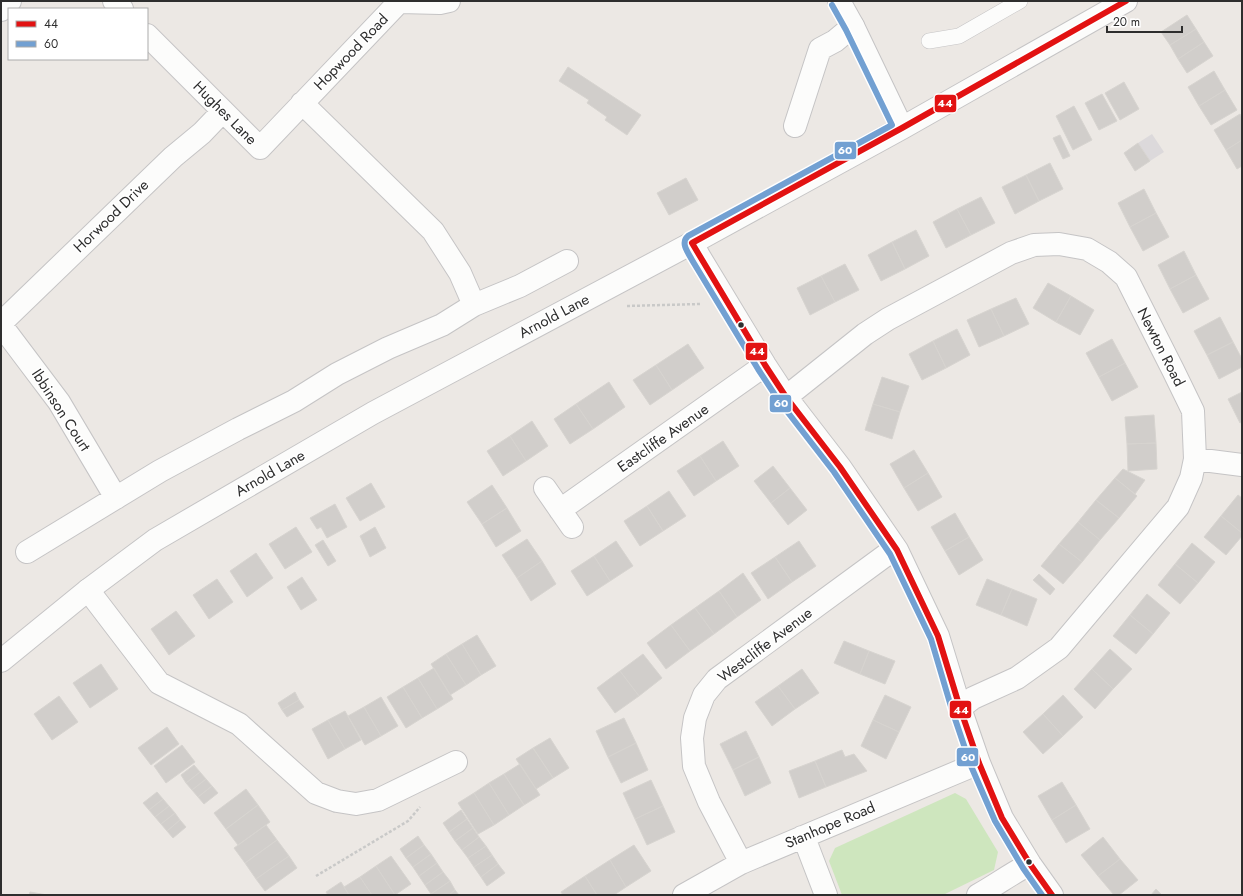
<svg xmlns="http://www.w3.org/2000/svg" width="1243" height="896" viewBox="0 0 1243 896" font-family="Jost,sans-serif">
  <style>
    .industrial { fill: #dcd9db }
    .green { fill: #cee6be }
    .building { fill: #d1cecb; stroke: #d7d4d0 }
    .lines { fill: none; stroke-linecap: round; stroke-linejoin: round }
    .service-casing { stroke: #c5c4c5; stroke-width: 16 }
    .minor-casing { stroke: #c5c4c5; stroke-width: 24 }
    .tertiary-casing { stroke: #c5c4c5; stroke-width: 24 }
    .path { stroke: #c9c9c8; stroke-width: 2.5; stroke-dasharray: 3 2; stroke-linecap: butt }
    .service { stroke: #fcfcfb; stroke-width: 15 }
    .minor { stroke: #fcfcfb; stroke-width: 22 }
    .tertiary { stroke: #fcfcfb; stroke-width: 22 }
    .bus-1-casing { stroke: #fff; stroke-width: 9 }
    .bus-2-casing { stroke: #fff; stroke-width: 9 }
    .bus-1 { stroke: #e21212; stroke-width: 6 }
    .bus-2 { stroke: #72a0d2; stroke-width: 6 }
    .bus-dot { fill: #2e2e2e; stroke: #fff; stroke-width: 1.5 }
    .labels { text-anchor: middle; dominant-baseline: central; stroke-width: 3; stroke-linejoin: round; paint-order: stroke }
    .street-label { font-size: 15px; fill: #2e2e2e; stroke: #fff }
    .line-badge { stroke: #fff; stroke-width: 1.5 }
    .badge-label { font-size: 11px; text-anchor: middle; font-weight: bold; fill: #fff }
  </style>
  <rect width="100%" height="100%" fill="#ece8e4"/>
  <path class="industrial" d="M 1152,134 L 1164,152 L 1150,161 L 1138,143 Z"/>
  <path class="green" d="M 955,793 L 966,799 L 998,852 L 994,870 L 943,895 L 842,895 L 829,861 L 835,848 Z"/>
  <path class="building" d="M 1187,15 L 1196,29 L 1170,45 L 1161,32 Z
    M 1196,29 L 1204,42 L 1178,59 L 1170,45 Z
    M 1204,42 L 1213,56 L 1187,73 L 1178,59 Z
    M 568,67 L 641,115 L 627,135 L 605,120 L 607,117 L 587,103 L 589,100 L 559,81 Z
    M 1214,71 L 1225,90 L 1199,106 L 1188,87 Z
    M 1124,82 L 1139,109 L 1120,120 L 1105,93 Z
    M 1225,90 L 1237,110 L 1211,125 L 1199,106 Z
    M 1102,94 L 1117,121 L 1099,130 L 1085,103 Z
    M 1074,106 L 1092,140 L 1073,150 L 1056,116 Z
    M 1240,114 L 1242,118 L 1242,140 L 1226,150 L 1214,130 Z
    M 1060,135 L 1070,156 L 1063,159 L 1053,138 Z
    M 1242,140 L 1242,166 L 1237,169 L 1226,150 Z
    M 1138,143 L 1150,161 L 1135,171 L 1124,153 Z
    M 1050,163 L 1063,189 L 1039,201 L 1026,175 Z
    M 1026,175 L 1039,201 L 1015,214 L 1002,187 Z
    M 686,178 L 698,200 L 669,215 L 657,193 Z
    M 1144,189 L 1156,213 L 1130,227 L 1118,203 Z
    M 981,197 L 995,223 L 971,235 L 957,209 Z
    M 957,209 L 971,235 L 946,248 L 933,222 Z
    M 1156,213 L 1169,237 L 1143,251 L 1130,227 Z
    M 916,230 L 929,256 L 905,269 L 892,242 Z
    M 892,242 L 905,269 L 881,281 L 868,255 Z
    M 1184,251 L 1196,275 L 1170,289 L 1158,265 Z
    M 845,264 L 859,290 L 835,302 L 821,276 Z
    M 1196,275 L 1209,299 L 1183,313 L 1170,289 Z
    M 821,276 L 835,302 L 810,315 L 797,288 Z
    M 1048,283 L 1071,296 L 1056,322 L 1033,308 Z
    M 1071,296 L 1094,310 L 1080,335 L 1056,322 Z
    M 1016,298 L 1029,324 L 1004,336 L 991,309 Z
    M 991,309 L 1004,336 L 979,347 L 967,320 Z
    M 1220,317 L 1233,342 L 1207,355 L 1194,331 Z
    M 957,329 L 970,355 L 946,368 L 933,341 Z
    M 1112,339 L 1125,363 L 1099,377 L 1086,353 Z
    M 933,341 L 946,368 L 922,380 L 909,354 Z
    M 1233,342 L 1242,359 L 1242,367 L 1219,379 L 1207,355 Z
    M 688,344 L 704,368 L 672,390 L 656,365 Z
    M 1125,363 L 1138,387 L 1112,401 L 1099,377 Z
    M 656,365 L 672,390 L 650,405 L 633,380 Z
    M 882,377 L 909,386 L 900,412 L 873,404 Z
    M 609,382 L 625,407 L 593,429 L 576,404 Z
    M 1242,392 L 1242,422 L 1240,423 L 1228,399 Z
    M 576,404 L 593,429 L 570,444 L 554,419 Z
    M 873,404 L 900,412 L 892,439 L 865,430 Z
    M 1154,415 L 1156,443 L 1127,444 L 1125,417 Z
    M 532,421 L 548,446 L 526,461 L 510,436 Z
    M 510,436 L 526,461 L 503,476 L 487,451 Z
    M 723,441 L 739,466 L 716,481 L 700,456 Z
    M 1156,443 L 1157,469 L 1128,471 L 1127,444 Z
    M 914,450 L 928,473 L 904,488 L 890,464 Z
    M 700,456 L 716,481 L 694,496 L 677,471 Z
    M 773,466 L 790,488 L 771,503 L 754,481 Z
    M 1123,469 L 1145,480 L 1135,494 L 1115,478 Z
    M 928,473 L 942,497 L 918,511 L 904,488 Z
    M 1115,478 L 1137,496 L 1119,518 L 1096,500 Z
    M 371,483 L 385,507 L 360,521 L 346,498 Z
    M 492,485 L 507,508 L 482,524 L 467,502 Z
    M 790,488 L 807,510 L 788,525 L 771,503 Z
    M 669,491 L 686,516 L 663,531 L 647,506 Z
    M 1238,495 L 1242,498 L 1242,533 L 1221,516 Z
    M 1096,500 L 1119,518 L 1100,540 L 1078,522 Z
    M 335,504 L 347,527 L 327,538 L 321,527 L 317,529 L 310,518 Z
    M 647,506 L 663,531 L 640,546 L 624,521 Z
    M 507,508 L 521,531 L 496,547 L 482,524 Z
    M 955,513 L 969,537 L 945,551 L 931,527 Z
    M 1221,516 L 1242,533 L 1242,536 L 1226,555 L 1204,537 Z
    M 1078,522 L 1100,540 L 1082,562 L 1059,544 Z
    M 296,527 L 312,552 L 285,569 L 269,544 Z
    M 375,527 L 386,548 L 370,557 L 360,536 Z
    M 969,537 L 983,560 L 959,575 L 945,551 Z
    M 527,539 L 542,561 L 517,578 L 502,555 Z
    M 323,540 L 336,561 L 328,566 L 315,545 Z
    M 616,541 L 633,566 L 610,581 L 594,556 Z
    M 799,541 L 816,566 L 792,582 L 775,557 Z
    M 1192,543 L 1215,562 L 1198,583 L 1175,564 Z
    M 1059,544 L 1082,562 L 1063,584 L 1041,566 Z
    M 256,553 L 273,578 L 247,597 L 230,571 Z
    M 594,556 L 610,581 L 587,596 L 571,571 Z
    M 775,557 L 792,582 L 768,599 L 751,573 Z
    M 542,561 L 556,584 L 531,601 L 517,578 Z
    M 1175,564 L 1198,583 L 1180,604 L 1158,585 Z
    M 743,573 L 761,600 L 737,617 L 719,591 Z
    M 1039,574 L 1055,589 L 1050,595 L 1033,580 Z
    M 302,577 L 317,600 L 301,610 L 287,587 Z
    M 217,579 L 233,602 L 209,619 L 193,595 Z
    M 987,579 L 1012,589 L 1001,615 L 976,605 Z
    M 1012,589 L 1037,599 L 1027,626 L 1001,615 Z
    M 719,591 L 737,617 L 714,634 L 695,608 Z
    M 1147,594 L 1170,613 L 1153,634 L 1130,615 Z
    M 695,608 L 714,634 L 690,651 L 671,625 Z
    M 176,611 L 195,636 L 169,655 L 151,629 Z
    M 1130,615 L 1153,634 L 1136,654 L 1113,636 Z
    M 671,625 L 690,651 L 666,669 L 647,643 Z
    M 477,635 L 496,666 L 481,675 L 462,644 Z
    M 844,641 L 869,651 L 860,674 L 834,663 Z
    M 462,644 L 481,675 L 466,685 L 446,654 Z
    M 1110,649 L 1132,669 L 1113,689 L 1092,669 Z
    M 869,651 L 895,661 L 885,684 L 860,674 Z
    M 446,654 L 466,685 L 450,695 L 431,664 Z
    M 643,654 L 662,678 L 639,696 L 620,671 Z
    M 101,664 L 118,689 L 90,708 L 73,683 Z
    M 434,668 L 453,699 L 437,709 L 418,678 Z
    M 802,669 L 819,693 L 795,709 L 778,686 Z
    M 1092,669 L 1113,689 L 1095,709 L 1074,689 Z
    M 620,671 L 639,696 L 615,713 L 597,688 Z
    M 418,678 L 437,709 L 422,718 L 403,687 Z
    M 778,686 L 795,709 L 772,726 L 755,702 Z
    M 403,687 L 422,718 L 406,728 L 387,697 Z
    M 295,692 L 299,700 L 282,710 L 278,703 Z
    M 885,695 L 911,707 L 899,732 L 873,720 Z
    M 1063,695 L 1083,717 L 1063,736 L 1043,714 Z
    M 59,696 L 78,722 L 52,740 L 34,714 Z
    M 381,697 L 398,726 L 381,736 L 364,707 Z
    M 299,700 L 304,707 L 287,717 L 282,710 Z
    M 364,707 L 381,736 L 365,745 L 348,716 Z
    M 345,711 L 361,740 L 345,749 L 328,720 Z
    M 1043,714 L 1063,736 L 1043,754 L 1023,732 Z
    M 624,718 L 636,743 L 608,757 L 596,731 Z
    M 328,720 L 345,749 L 328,759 L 312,729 Z
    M 873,720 L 899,732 L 886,759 L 861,746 Z
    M 167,727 L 179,744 L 151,765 L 138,748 Z
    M 746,731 L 759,757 L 733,770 L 720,744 Z
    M 550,738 L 569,768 L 553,778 L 533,748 Z
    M 636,743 L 648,770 L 621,783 L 608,757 Z
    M 182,745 L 195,762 L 166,783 L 154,766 Z
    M 533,748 L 553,778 L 536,789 L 516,759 Z
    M 842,750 L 845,757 L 854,754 L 867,771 L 826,787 L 815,761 Z
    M 759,757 L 771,783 L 745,796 L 733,770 Z
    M 815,761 L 826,787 L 799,798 L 789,771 Z
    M 520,764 L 540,795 L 524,805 L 504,774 Z
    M 194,765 L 200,772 L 186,783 L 181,775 Z
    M 200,772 L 206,779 L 192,790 L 186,783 Z
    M 504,774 L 524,805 L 509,815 L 489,783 Z
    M 206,779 L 212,786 L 198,797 L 192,790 Z
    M 651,780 L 663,806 L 635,819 L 623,793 Z
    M 1062,782 L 1076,805 L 1052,820 L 1038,796 Z
    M 489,783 L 509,815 L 494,825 L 474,793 Z
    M 212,786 L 218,793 L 204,804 L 198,797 Z
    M 246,789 L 258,805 L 226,829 L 214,813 Z
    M 157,792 L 163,799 L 149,810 L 143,803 Z
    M 474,793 L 494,825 L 478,834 L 458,803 Z
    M 163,799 L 169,806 L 155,817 L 149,810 Z
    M 258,805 L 270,822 L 238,845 L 226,829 Z
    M 1076,805 L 1090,829 L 1066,843 L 1052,820 Z
    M 169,806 L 175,813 L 161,824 L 155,817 Z
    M 663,806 L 675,832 L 647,845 L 635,819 Z
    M 461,810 L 467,819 L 449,832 L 443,823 Z
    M 175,813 L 180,820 L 167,831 L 161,824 Z
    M 467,819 L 473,828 L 455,841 L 449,832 Z
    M 180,820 L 186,827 L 173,838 L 167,831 Z
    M 266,825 L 277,840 L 245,863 L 234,848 Z
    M 473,828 L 479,837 L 462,850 L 455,841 Z
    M 418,836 L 424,845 L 406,858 L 400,849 Z
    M 479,837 L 486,846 L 468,858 L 462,850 Z
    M 1103,837 L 1120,859 L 1098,876 L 1081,855 Z
    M 277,840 L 289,856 L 256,879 L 245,863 Z
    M 424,845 L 431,854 L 413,867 L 406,858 Z
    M 634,845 L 651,871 L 626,887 L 610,860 Z
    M 486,846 L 492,855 L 474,867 L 468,858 Z
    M 431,854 L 437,863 L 419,876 L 413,867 Z
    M 492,855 L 498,864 L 481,877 L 474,867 Z
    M 289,856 L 297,868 L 265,891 L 256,879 Z
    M 391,856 L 411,884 L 395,895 L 376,866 Z
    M 1120,859 L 1138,880 L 1119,895 L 1114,895 L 1098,876 Z
    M 610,860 L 626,887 L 614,895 L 597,895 L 585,876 Z
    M 437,863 L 443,872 L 425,885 L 419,876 Z
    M 498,864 L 505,873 L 487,886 L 481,877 Z
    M 376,866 L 395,895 L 372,895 L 360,877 Z
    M 443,872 L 450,881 L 431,894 L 425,885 Z
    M 585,876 L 597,895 L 563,895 L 561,892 Z
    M 360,877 L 372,895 L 349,895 L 344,887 Z
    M 450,881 L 455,890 L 449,895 L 432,895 L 431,894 Z
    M 341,882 L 349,895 L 328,895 L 326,892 Z
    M 1156,889 L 1162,895 L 1151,895 Z
    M 455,890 L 459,895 L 449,895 Z
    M 30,892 L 47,895 L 29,895 Z"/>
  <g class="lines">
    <g class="service-casing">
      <path id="service" d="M 929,41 L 959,36 L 1020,1"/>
    </g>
    <g class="minor-casing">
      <path id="minor" d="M 114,1 L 122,9
        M 400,2 L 440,3 L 449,1
        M 1,10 L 10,1
        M 147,35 L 260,148 L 400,1
        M 302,103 L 433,231 L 460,273 L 474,305
        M 795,126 L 820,49 L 835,41 L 853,26
        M 692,243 L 699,256 L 765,365 L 786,397 L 840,467 L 897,550 L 938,636 L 960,708 L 979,763 L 1002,818 L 1030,864 L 1052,895
        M 1,323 L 173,157 L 202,133 L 223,111
        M 1,325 L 59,402 L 116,498
        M 786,397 L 865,334 L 888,319 L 1011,253 L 1034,245 L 1059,244 L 1087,249 L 1109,262 L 1126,277 L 1173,370 L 1193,411 L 1195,459 L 1191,478 L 1178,507 L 1059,648 L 1017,678 L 973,698 L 960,708
        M 1195,459 L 1242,465
        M 545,488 L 572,527
        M 560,510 L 765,365
        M 27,552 L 160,471 L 238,429 L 294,401 L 337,374 L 388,348 L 442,325 L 474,305 L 520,286 L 567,261
        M 88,590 L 159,683 L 239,724 L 316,793 L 337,801 L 356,804 L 378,800 L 456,762
        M 802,837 L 808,848 L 826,895
        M 741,863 L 709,802 L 694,766 L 692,738 L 695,718 L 704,695 L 717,679 L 886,555 L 897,550
        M 684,895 L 741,863 L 979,763
        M 978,895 C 996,885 1012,873 1030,864"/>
    </g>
    <g class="tertiary-casing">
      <path id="tertiary" d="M 839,1 L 853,26 L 902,128
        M 1,661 L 88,590 L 155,540 L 373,413 L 692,243 L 902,128 L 1126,1"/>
    </g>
    <path class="path" d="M 627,306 L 700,304
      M 316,876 L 408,821 L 420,807"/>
    <use href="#service" class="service"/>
    <use href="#minor" class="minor"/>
    <use href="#tertiary" class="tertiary"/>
    <g class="bus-1-casing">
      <path id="bus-1" d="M 1052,895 L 1030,864 L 1002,818 L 979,763 L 960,708 L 938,636 L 897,550 L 840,467 L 786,397 L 765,365 L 692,243 L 902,128 L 1126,1"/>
    </g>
    <g class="bus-2-casing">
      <path id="bus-2" d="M 832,5 L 846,30 L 892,125 L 688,236 C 680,243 688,252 692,260 L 758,369 L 779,401 L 834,472 L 890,554 L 931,639 L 952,710 L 971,766 L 995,821 L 1023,868 L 1042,895"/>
    </g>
    <use href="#bus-1" class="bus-1"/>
    <use href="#bus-2" class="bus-2"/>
  </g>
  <g class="bus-dot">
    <circle cx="741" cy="325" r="3.5"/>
    <circle cx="1029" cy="862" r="3.5"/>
  </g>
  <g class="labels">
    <g class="street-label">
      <text transform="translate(351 52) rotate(-46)">Hopwood Road</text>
      <text transform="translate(225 113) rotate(45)">Hughes Lane</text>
      <text transform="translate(111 216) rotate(-44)">Horwood Drive</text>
      <text transform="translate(554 316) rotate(-28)">Arnold Lane</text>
      <text transform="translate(1161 347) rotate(63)">Newton Road</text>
      <text transform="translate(61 410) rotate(57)">Ibbinson Court</text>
      <text transform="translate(663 438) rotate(-35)">Eastcliffe Avenue</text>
      <text transform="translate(270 473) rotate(-30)">Arnold Lane</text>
      <text transform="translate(765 645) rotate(-37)">Westcliffe Avenue</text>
      <text transform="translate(830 825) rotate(-23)">Stanhope Road</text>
    </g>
  </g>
  <g class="line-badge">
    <rect x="934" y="94" width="23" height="19" rx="4" fill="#e21212"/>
    <rect x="834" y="141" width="23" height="19" rx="4" fill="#72a0d2"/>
    <rect x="745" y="342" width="23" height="19" rx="4" fill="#e21212"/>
    <rect x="769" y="394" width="23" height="19" rx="4" fill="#72a0d2"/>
    <rect x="949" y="700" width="23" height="19" rx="4" fill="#e21212"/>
    <rect x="956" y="747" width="23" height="20" rx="4" fill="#72a0d2"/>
  </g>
  <g class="badge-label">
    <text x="945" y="107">44</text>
    <text x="845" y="154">60</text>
    <text x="757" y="355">44</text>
    <text x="781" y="407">60</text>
    <text x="961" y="714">44</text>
    <text x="968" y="761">60</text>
  </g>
  <rect width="1243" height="896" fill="none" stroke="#2e2e2e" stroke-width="4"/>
  <rect x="8" y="8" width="140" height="52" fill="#ffffff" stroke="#ababab"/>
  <rect x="16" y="21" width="20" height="6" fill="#e21212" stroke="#ababab"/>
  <text x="44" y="28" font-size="12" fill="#2e2e2e">44</text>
  <rect x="16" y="41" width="20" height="6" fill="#72a0d2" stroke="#ababab"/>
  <text x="44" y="48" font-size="12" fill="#2e2e2e">60</text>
  <path d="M1107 26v6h75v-6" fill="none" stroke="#2e2e2e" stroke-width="2"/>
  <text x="1113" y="26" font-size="12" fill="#2e2e2e" stroke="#ffffff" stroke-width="3" paint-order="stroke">20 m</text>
</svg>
